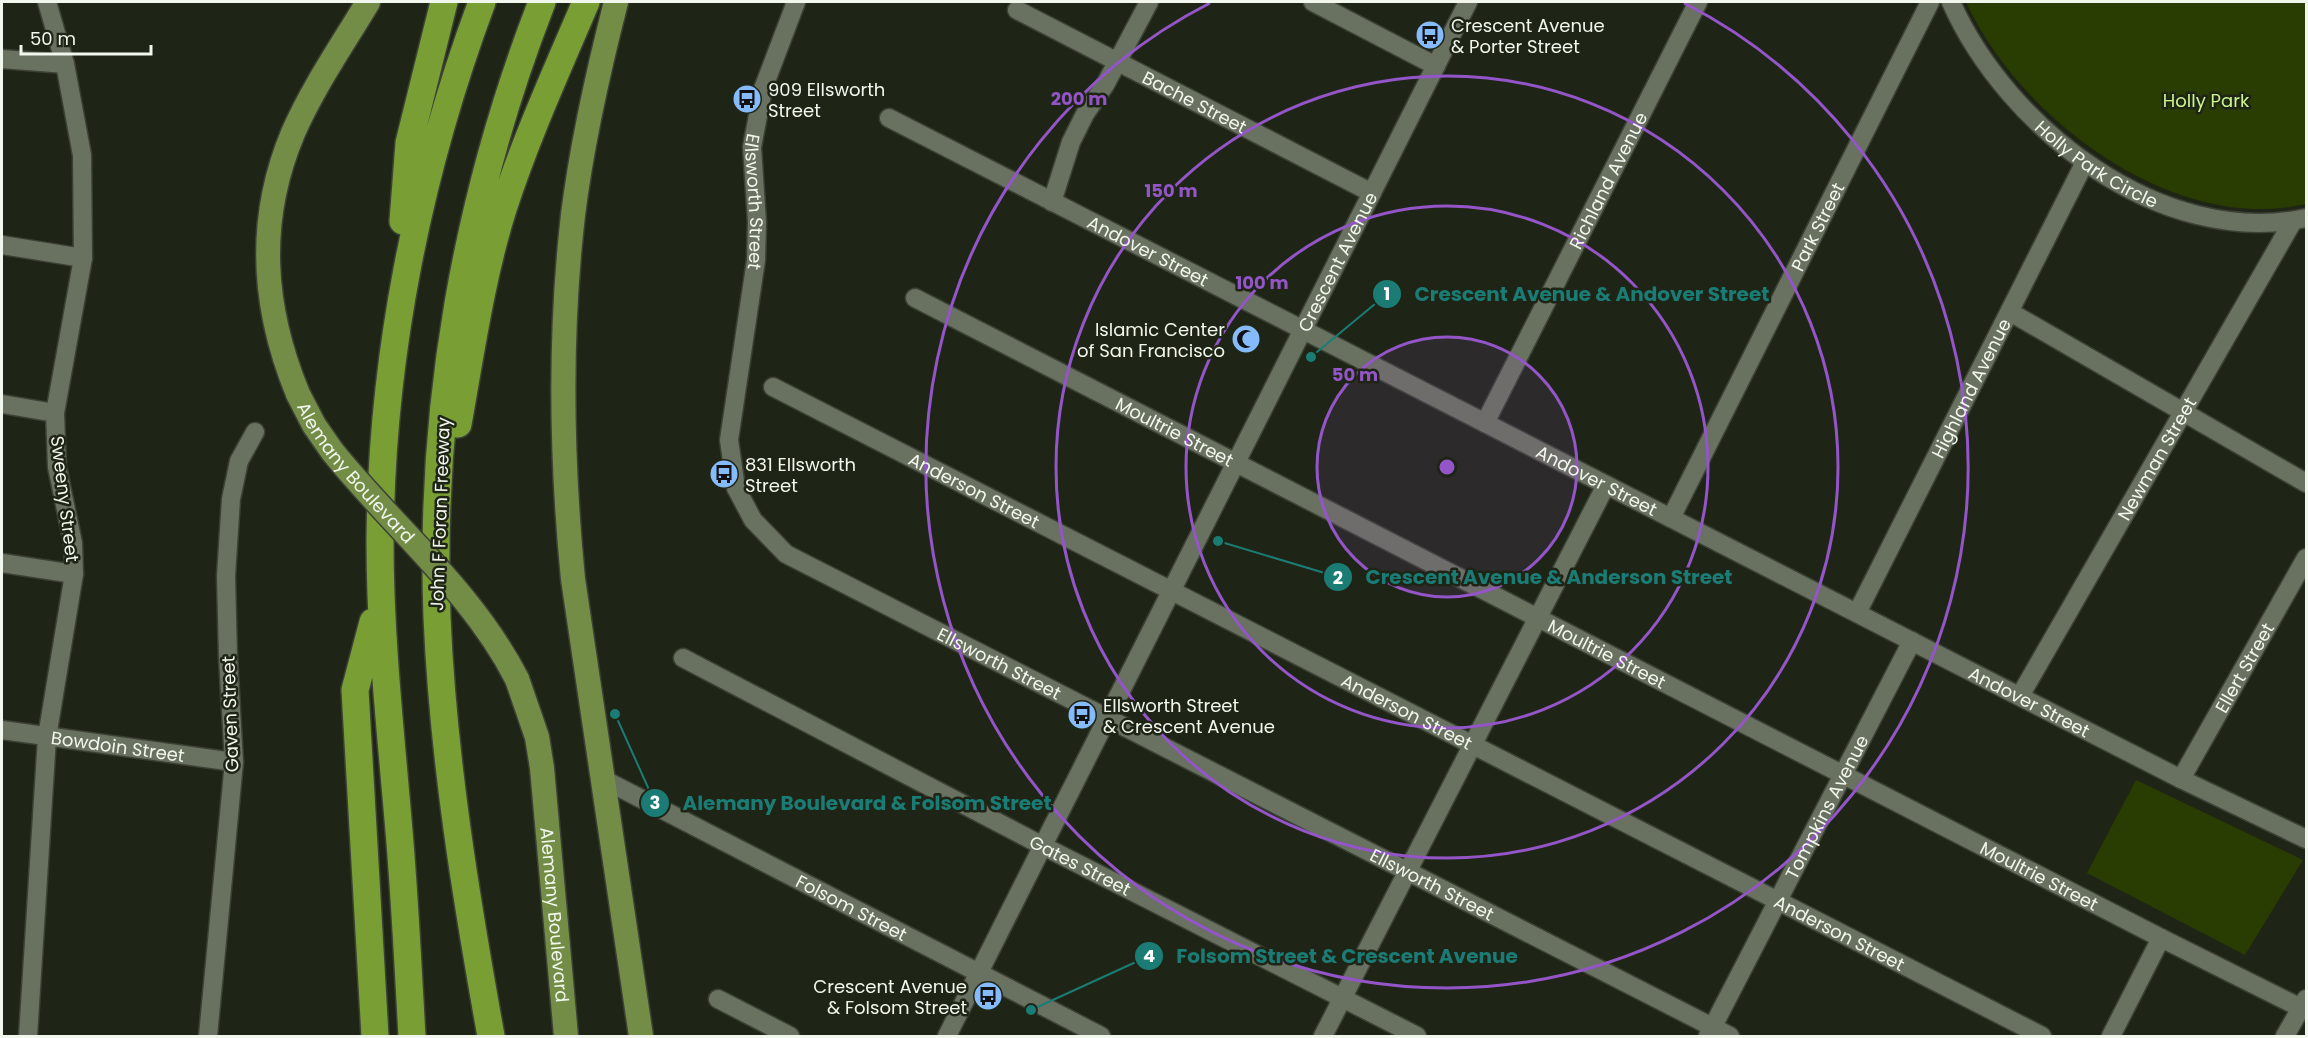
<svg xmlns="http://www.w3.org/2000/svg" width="2308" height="1038" viewBox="0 0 2308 1038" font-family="Poppins,sans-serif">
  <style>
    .green { fill: #293c01 }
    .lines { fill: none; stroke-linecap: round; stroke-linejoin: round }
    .minor-casing { stroke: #3c4136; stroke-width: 21 }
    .major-casing { stroke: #3c4136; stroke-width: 27 }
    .highway-casing { stroke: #3c4136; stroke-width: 30 }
    .minor { stroke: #697160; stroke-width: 18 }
    .major { stroke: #738d46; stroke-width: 24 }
    .highway { stroke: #799f34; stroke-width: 27 }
    .major-bridge-casing { stroke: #3c4136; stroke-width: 27; stroke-linecap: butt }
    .major-bridge { stroke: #738d46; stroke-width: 24 }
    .ring { fill: none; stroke: #9355c8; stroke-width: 3 }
    .labels { text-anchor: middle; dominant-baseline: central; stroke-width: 5; stroke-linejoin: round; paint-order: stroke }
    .poi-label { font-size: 18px; fill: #f2f7ed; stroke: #1f2516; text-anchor: start }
    .park-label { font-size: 18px; fill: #cbf58c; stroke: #1f2516 }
    .street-label { font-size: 18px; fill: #f2f7ed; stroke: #1f2516 }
    .centre { fill: #9355c8; stroke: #1f2516; stroke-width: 3 }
    .ring-label { font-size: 18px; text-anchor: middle; font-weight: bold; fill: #9355c8; stroke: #1f2516; stroke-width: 5; stroke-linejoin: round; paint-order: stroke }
    .leader { fill: none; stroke: #1a7c74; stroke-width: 2 }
    .callout-dot { fill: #1a7c74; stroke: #1f2516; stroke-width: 2 }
    .mark-label { font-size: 18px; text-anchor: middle; font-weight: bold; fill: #fff }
    .callout-label { font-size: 20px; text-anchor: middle; font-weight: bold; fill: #1a7c74; stroke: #1f2516; stroke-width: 5; stroke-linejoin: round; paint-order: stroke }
  </style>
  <rect width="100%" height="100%" fill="#1f2516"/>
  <path class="green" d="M 1966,2 L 2306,2 L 2306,204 C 2174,235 2019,118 1966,2 Z
    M 2136,780 L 2303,860 L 2245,955 L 2087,873 Z"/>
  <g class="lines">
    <g class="minor-casing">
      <g id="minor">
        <path id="s1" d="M 796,2 L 763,89 L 752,147 L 757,222 L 756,260 L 729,440 L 736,488 L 753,520 L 786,554 L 1730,1036"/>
        <path d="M 1313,2 L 1436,66"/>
        <path id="s2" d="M 1951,2 C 2007,128 2161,249 2306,218"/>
        <path id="s3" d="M 1017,10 L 1372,193"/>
        <path d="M 2,59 L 65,64"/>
        <path id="s4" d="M 889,118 L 2181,779 L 2306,839"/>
        <path d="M 1052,202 L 1071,142 L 1085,114 L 1105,85 L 1149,2"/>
        <path d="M 2,245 L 83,258"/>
        <path id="s5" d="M 915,298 L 2161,938 L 2301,1008"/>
        <path d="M 2010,312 L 2306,483"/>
        <path id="s6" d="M 773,387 L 2042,1036"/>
        <path d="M 2,404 L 55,413"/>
        <path id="s7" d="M 1485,423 L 1698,2"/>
        <path id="s8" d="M 1671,518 L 1930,2"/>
        <path d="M 2,563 L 74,574"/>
        <path id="s9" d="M 1857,613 L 2085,162"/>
        <path id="s10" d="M 683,658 L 1043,846 L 1417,1036"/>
        <path id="s11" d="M 2020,696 L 2293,221"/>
        <path id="s12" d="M 2,730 L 234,762"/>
        <path id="s13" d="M 601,778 L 1101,1036"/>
        <path id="s14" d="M 2181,779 L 2306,558"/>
        <path d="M 718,999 L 790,1036"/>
        <path d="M 28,1036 L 47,737 L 74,574 L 73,543 L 57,467 L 55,413 L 83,258 L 82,155 L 65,64 L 47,2"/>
        <path d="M 208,1036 L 234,762 L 228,658 L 226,576 L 231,499 L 239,461 L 255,432"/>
        <path id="s15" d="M 947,1036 L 1468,2"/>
        <path d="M 1323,1036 L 1606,485"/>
        <path id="s16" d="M 1708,1036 L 1912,641"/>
        <path d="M 2111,1036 L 2161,938"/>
        <path d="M 2285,1036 L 2306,999"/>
      </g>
    </g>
    <g class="major-casing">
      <g id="major">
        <path d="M 616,2 C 598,72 582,143 573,215 C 559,337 561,457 573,579 L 641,1036"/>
        <path d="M 298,394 C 262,307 256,221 293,133 C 313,87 343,44 368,2"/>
        <path id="s17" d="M 517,679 L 537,737 L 542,768 L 566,1036"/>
      </g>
    </g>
    <g class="highway-casing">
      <path id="highway" d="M 403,221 L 409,143 L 444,2
        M 458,424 C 471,352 481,279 503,209 C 526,138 557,70 586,2
        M 373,622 L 355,690 L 375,1036
        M 412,1036 C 408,968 405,900 399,831 C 391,735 380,639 380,542 C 381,358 418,174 482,2
        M 491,1036 C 466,898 443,758 437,617 C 429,407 466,197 542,2"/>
    </g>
    <use href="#minor" class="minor"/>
    <use href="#major" class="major"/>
    <use href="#highway" class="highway"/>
    <g class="major-bridge-casing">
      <g id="major-bridge">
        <path id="s18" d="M 298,394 L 314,425 L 332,451 C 393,527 472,591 517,679"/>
      </g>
    </g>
    <use href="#major-bridge" class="major-bridge"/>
  </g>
  <circle cx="1447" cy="467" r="130" fill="#9355c8" fill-opacity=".12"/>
  <g class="ring">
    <circle cx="1447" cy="467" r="130"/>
    <circle cx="1447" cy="467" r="261"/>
    <circle cx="1447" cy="467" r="391"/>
    <path d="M1684 3A521 521 0 1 1 1210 3"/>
  </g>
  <defs>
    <g id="bus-disc" transform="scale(1.5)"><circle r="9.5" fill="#85bbfb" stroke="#1f2516"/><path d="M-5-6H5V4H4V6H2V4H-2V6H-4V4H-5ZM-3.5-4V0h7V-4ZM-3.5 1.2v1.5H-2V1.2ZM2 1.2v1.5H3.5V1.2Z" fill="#111"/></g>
    <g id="mosque-disc" transform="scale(1.5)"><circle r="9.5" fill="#85bbfb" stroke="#1f2516"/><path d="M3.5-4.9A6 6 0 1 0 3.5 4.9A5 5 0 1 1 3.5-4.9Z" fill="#111"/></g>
  </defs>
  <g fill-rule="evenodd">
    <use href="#bus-disc" x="1430" y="35"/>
    <use href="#bus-disc" x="747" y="99"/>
    <use href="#mosque-disc" x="1246" y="339"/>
    <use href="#bus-disc" x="724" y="474"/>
    <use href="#bus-disc" x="1082" y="715"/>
    <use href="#bus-disc" x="988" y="996"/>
  </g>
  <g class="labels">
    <g class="poi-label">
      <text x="1451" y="25">Crescent Avenue<tspan x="1451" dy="21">&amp; Porter Street</tspan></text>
      <text x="768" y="89">909 Ellsworth<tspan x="768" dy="21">Street</tspan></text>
      <text x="1225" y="329" text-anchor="end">Islamic Center<tspan x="1225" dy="21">of San Francisco</tspan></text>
      <text x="745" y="464">831 Ellsworth<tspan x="745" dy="21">Street</tspan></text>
      <text x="1103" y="705">Ellsworth Street<tspan x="1103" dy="21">&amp; Crescent Avenue</tspan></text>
      <text x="967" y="986" text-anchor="end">Crescent Avenue<tspan x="967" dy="21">&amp; Folsom Street</tspan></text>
    </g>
    <g class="park-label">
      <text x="2206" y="100">Holly Park</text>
    </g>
    <g class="street-label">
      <text stroke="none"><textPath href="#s3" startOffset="200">Bache Street</textPath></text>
      <text stroke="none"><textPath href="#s2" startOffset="222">Holly Park Circle</textPath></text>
      <text stroke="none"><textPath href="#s7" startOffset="272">Richland Avenue</textPath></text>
      <text stroke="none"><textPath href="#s1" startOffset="207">Ellsworth Street</textPath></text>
      <text stroke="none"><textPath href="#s8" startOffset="326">Park Street</textPath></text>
      <text stroke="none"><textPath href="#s4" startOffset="291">Andover Street</textPath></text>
      <text stroke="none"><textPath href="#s15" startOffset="867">Crescent Avenue</textPath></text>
      <text stroke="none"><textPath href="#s9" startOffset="252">Highland Avenue</textPath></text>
      <text stroke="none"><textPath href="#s5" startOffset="292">Moultrie Street</textPath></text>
      <text stroke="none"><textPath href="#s11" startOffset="274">Newman Street</textPath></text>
      <text stroke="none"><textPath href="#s18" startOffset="98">Alemany Boulevard</textPath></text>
      <text stroke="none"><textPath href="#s4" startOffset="795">Andover Street</textPath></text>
      <text stroke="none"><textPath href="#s6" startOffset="226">Anderson Street</textPath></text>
      <text transform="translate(65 499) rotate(83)">Sweeny Street</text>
      <text transform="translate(440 514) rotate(-88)">John F Foran Freeway</text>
      <text stroke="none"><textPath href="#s5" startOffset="778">Moultrie Street</textPath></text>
      <text stroke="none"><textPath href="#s1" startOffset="819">Ellsworth Street</textPath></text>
      <text stroke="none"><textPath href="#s14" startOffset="128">Ellert Street</textPath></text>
      <text stroke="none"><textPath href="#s4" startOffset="1281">Andover Street</textPath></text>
      <text stroke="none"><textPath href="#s6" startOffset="712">Anderson Street</textPath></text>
      <text transform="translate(230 714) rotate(-92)">Gaven Street</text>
      <text stroke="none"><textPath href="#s12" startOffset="117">Bowdoin Street</textPath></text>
      <text stroke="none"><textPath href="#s16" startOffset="258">Tompkins Avenue</textPath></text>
      <text stroke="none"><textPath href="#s10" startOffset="448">Gates Street</textPath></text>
      <text stroke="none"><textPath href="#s5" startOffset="1264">Moultrie Street</textPath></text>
      <text stroke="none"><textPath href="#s1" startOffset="1305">Ellsworth Street</textPath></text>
      <text stroke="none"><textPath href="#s13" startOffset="282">Folsom Street</textPath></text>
      <text stroke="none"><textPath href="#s17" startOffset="240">Alemany Boulevard</textPath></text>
      <text stroke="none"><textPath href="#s6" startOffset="1198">Anderson Street</textPath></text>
    </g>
  </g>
  <circle cx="1447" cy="467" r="9" class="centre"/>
  <g class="ring-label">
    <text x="1079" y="105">200 m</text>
    <text x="1171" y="197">150 m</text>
    <text x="1262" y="289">100 m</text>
    <text x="1355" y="381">50 m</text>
  </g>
  <path class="leader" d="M1311 357L1387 294M1218 541L1338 577M615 714L655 803M1031 1010L1149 956"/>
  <g class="callout-dot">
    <circle cx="1311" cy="357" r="6"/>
    <circle cx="1218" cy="541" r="6"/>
    <circle cx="615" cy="714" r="6"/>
    <circle cx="1031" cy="1010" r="6"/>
    <circle cx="1387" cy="294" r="15"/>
    <circle cx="1338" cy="577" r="15"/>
    <circle cx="655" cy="803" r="15"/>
    <circle cx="1149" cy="956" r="15"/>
  </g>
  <g class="mark-label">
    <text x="1387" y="300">1</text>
    <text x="1338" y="584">2</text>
    <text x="655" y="809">3</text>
    <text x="1149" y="962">4</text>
  </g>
  <g class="callout-label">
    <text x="1592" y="301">Crescent Avenue &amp; Andover Street</text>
    <text x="1549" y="584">Crescent Avenue &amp; Anderson Street</text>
    <text x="867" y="810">Alemany Boulevard &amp; Folsom Street</text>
    <text x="1347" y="963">Folsom Street &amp; Crescent Avenue</text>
  </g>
  <rect width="2308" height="1038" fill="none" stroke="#f2f7ed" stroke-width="6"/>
  <path d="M21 45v9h130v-9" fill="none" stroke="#f2f7ed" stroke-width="3"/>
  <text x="30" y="45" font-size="18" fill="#f2f7ed" stroke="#1f2516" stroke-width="4.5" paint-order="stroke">50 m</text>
</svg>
